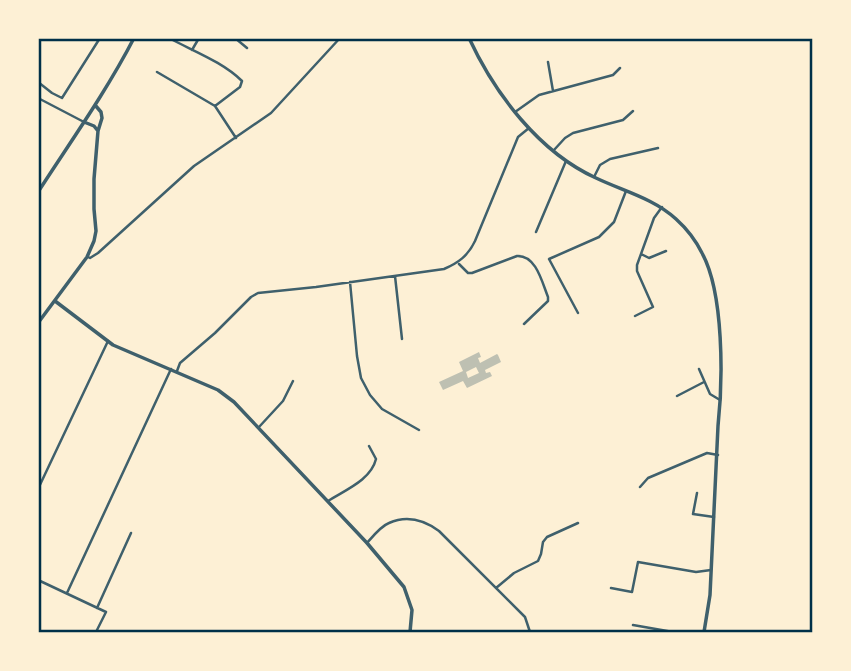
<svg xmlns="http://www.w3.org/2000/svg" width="851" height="671" viewBox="0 0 851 671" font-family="'Exo 2',sans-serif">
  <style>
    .building { fill: #bec0b2; fill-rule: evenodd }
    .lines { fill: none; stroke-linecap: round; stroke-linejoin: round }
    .minor { stroke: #3f606c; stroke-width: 2.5 }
    .tertiary { stroke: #3f606c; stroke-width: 3.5 }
    .neatline { fill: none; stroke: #003049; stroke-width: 2.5 }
  </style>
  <rect width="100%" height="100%" fill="#fdf0d5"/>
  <path class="building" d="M 479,352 L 481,357 L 478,358 L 480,363 L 497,354 L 498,355 L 501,362 L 485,370 L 486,373 L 490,372 L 492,376 L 467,388 L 463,381 L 443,390 L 439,382 L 463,371 L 459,362 ZM 476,367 L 479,373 L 468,378 L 466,372 Z"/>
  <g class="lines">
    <path class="minor" d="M 169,38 C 193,51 223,62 242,81 L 240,87 L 215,106
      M 235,38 L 247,48
      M 192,50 L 199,38
      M 548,62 L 553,91
      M 157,72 L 215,106 L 236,138
      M 38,82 L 52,93 L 62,98 L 100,38
      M 38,98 L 84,122
      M 515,112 L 539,95 L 613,75 L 620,68
      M 554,150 L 565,138 L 573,133 L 623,120 L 633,111
      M 594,177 L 600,165 L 610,159 L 658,148
      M 536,232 L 566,161
      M 641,254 L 649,258 L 666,251
      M 88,257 L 90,258 L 98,253 L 194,166 L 271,113 L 340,38
      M 459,264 L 468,273 L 472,273 L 517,256 C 536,255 542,282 548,297 L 548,301 L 524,324
      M 395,276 L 402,339
      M 350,282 L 357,356 L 361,378 L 370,395 L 382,409 L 419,430
      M 578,313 L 549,259 L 599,237 L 614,222 L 626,191
      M 635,316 L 653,307 L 637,271 L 637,265 L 654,218 L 662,207
      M 699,369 L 710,394 L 720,400
      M 177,371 L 180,363 L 215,333 L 251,297 L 258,293 L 316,287 L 444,269 C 458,263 468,256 475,241 L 518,137 L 529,128
      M 677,396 L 704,382
      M 259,427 L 283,401 L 293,381
      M 640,487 L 648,478 L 707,453 L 718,455
      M 38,489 L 108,341
      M 697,493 L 693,514 L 714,517
      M 328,501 C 345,490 371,480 376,459 L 369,446
      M 367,543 C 373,536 381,526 389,523 C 407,515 424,520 439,531 L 525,617 L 530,632
      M 38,580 L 106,612 L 96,632
      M 496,588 L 514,573 L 538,561 L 541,554 L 543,542 L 547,537 L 578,523
      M 611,588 L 632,592 L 638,562 L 696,572 L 711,570
      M 67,593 L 171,369
      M 97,608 L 131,533
      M 633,625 L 673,632"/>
    <path class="tertiary" d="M 469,38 C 495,94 539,152 596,178 C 623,191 653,198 676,219 C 686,228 696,241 702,253 C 724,293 723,380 718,426 L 710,595 L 704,632
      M 84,122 L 94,126 L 98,131
      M 38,192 C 71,141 106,92 134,38
      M 55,301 L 113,345 L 218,390 L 234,402 L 367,543 L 404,587 L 412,610 L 410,632
      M 38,323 L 87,257 L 94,241 L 96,231 L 94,209 L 94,179 L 98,131 L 102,118 L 101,112 L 95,105"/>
  </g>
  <rect width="851" height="671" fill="none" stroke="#fdf0d5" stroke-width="80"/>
  <rect x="40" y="40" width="771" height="591" class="neatline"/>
</svg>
